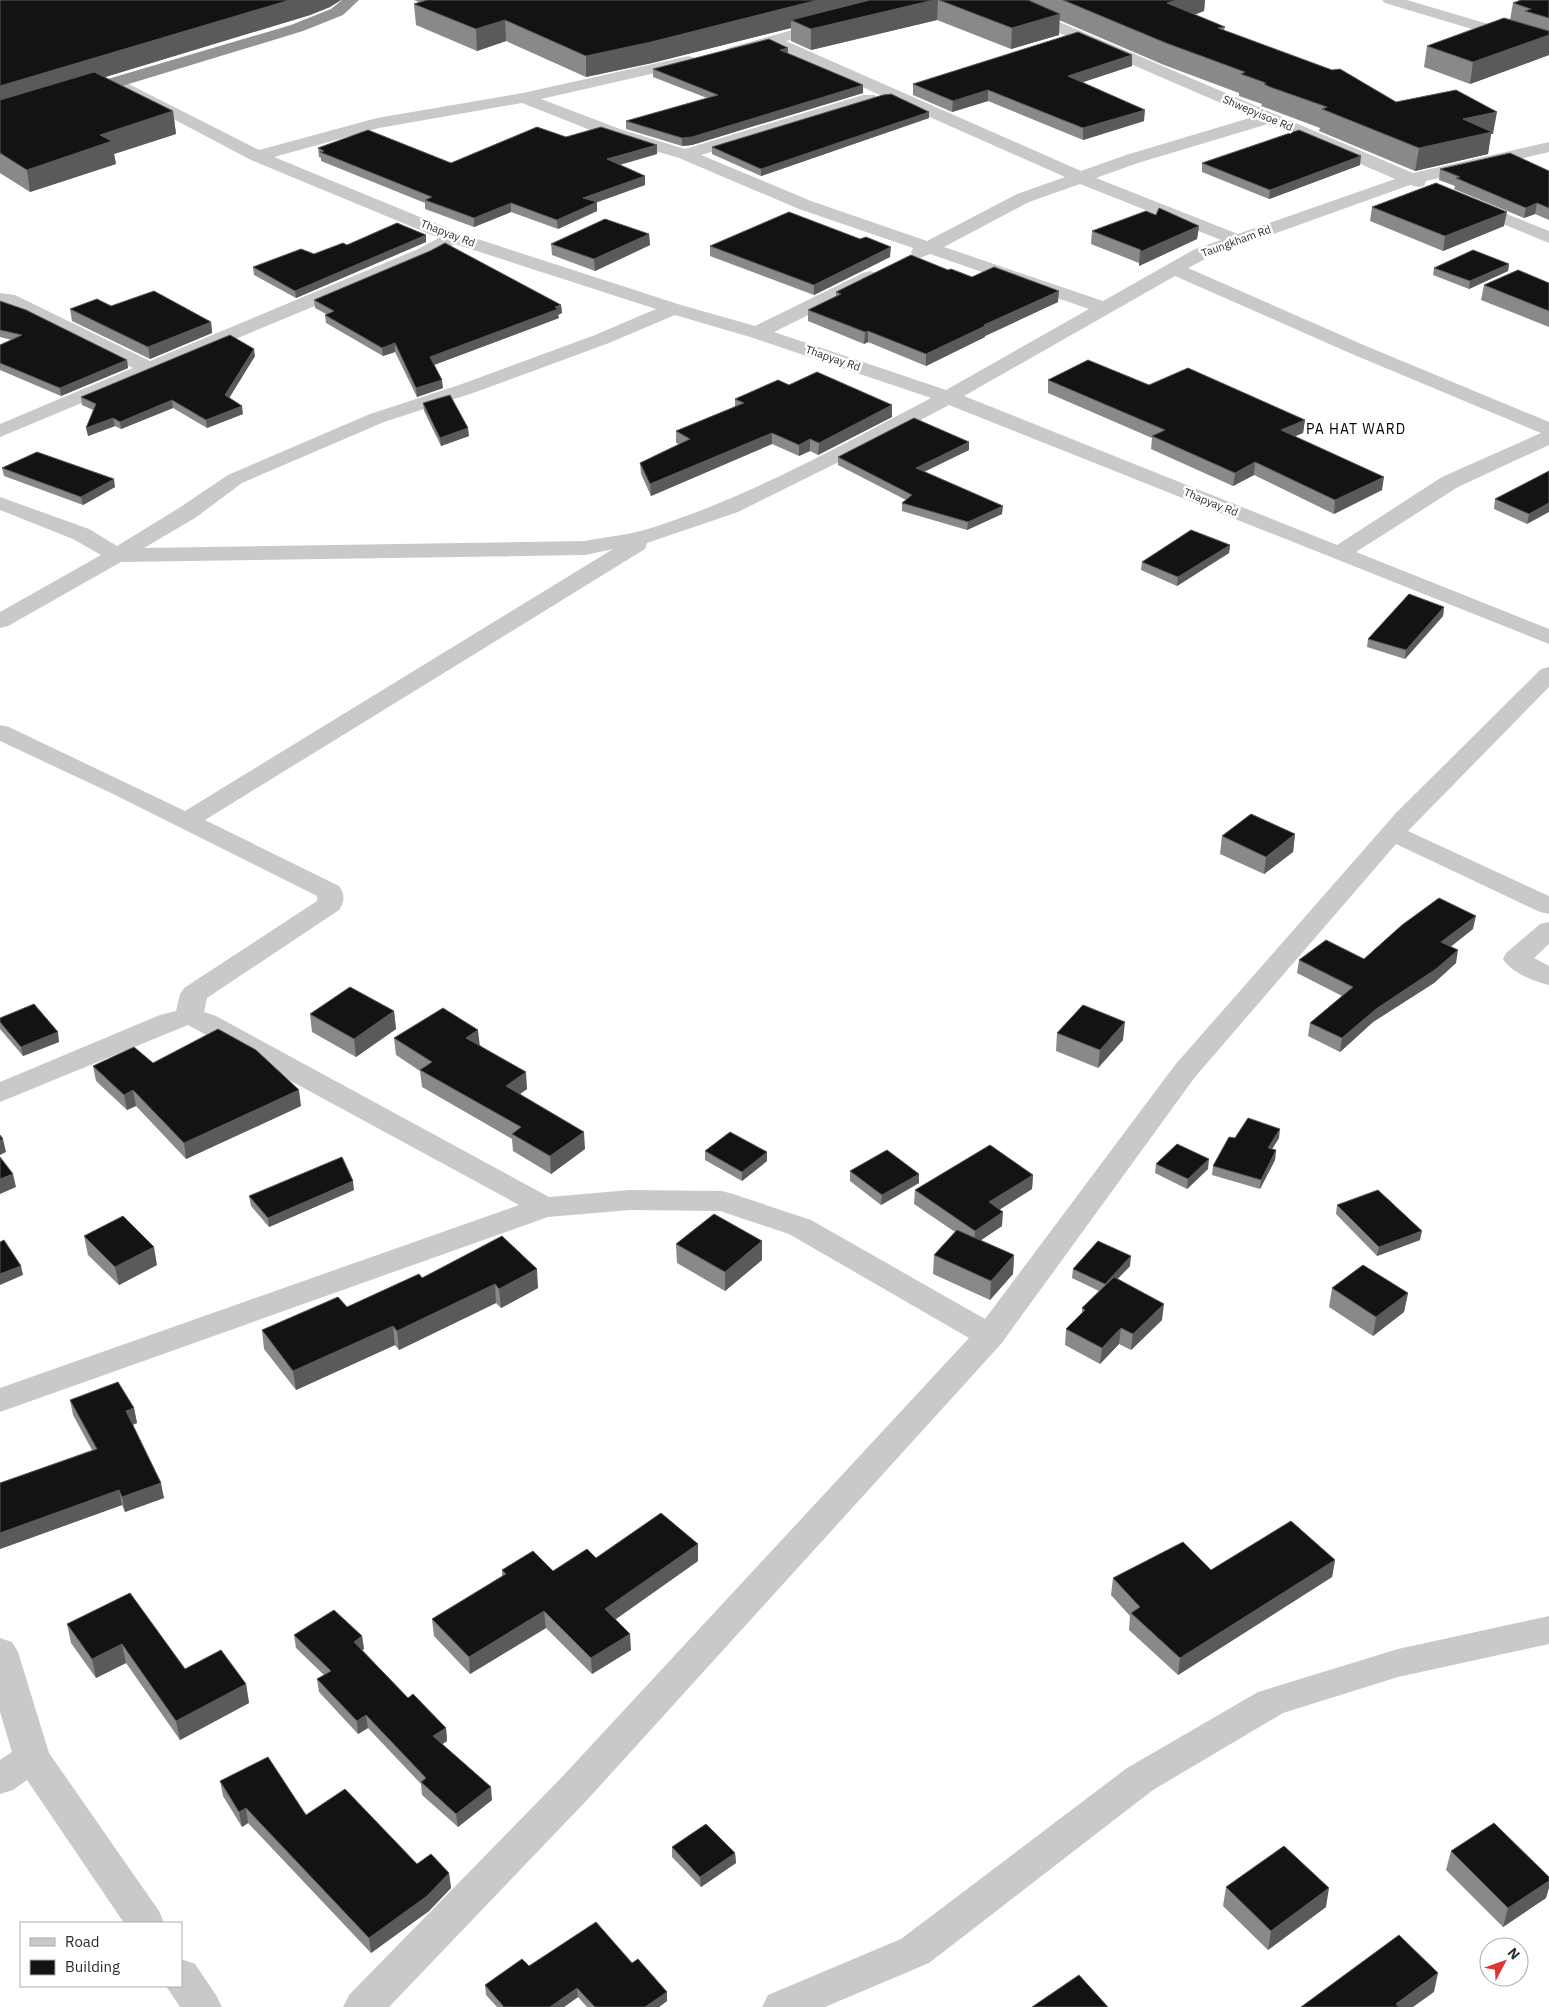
<svg xmlns="http://www.w3.org/2000/svg" width="1549" height="2007" viewBox="0 0 1549 2007" font-family="'IBM Plex Sans',sans-serif">
  <style>
    .lines { fill: none; stroke-linecap: round; stroke-linejoin: round }
    .street { fill: #c9c9c9; fill-rule: evenodd }
    .highway { fill: #939393; fill-rule: evenodd }
    .wall { fill: #898989 }
    .shaded-wall { fill: #5a5a5a }
    .building { fill: #131313; stroke: #5a5a5a }
    .labels { text-anchor: middle; dominant-baseline: central; stroke-width: 5; stroke-linejoin: round; paint-order: stroke }
    .far-street-label { font-size: 11px; fill: #2c2c2c; stroke: #fff }
    .far-quarter-label { font-size: 14px; letter-spacing: 1px; fill: #000; stroke: #fff }
  </style>
  <rect width="100%" height="100%" fill="#fff"/>
  <g class="lines">
    <path class="street" d="M 987,0 L 1008,0 L 1413,173 L 1549,142 L 1549,152 L 1426,181 L 1424,186 L 1418,187 L 1410,185 L 1209,257 L 1188,268 L 1366,346 L 1549,422 L 1549,445 L 1458,487 L 1356,552 L 1549,629 L 1549,644 L 949,405 L 871,446 L 738,512 L 647,543 L 645,549 L 205,820 L 339,886 C 345,894 345,902 339,910 L 207,998 L 204,1012 L 216,1016 L 549,1197 L 630,1190 L 722,1191 L 733,1194 L 811,1220 L 985,1319 L 1175,1065 L 1396,813 L 1541,669 L 1549,667 L 1549,687 L 1408,831 L 1549,896 L 1549,914 L 1540,912 L 1396,844 L 1195,1077 L 1001,1344 L 588,1799 L 389,2007 L 343,2007 L 349,1995 L 562,1777 L 969,1338 L 789,1234 L 720,1211 L 630,1210 L 548,1217 L 0,1412 L 0,1388 L 519,1205 L 188,1025 L 0,1102 L 0,1082 L 160,1015 L 176,1011 L 180,994 L 184,988 L 317,901 L 317,896 L 111,793 L 0,741 L 0,725 L 9,727 L 185,811 L 613,549 L 585,555 L 121,562 L 8,626 L 0,628 L 0,612 L 101,555 L 73,539 L 0,510 L 0,497 L 89,529 L 117,546 L 179,508 L 228,475 L 370,414 L 462,384 L 595,335 L 656,309 L 455,244 L 430,258 L 0,437 L 0,424 L 133,368 L 5,305 L 0,305 L 0,293 L 15,295 L 150,361 L 416,250 L 439,238 L 251,160 L 111,86 L 109,83 L 111,80 L 117,78 L 259,150 L 377,118 L 523,93 L 689,56 L 695,58 L 697,61 L 695,64 L 541,99 L 620,129 L 685,149 L 863,95 L 875,95 L 877,99 L 875,103 L 701,155 L 811,201 L 927,241 L 1017,194 L 1065,177 L 770,46 L 734,56 L 728,54 L 726,51 L 728,48 L 821,22 L 833,22 L 835,25 L 833,28 L 786,41 L 1081,171 L 1126,155 L 1253,117 L 990,3 ZM 522,103 L 608,137 L 679,158 L 799,209 L 913,248 L 911,252 L 913,256 L 920,258 L 930,254 L 1089,309 L 946,390 L 774,332 L 877,281 L 879,277 L 877,273 L 870,271 L 863,273 L 755,326 L 681,305 L 459,233 L 274,157 L 379,128 ZM 1268,124 L 1395,179 L 1238,234 L 1096,178 L 1138,163 ZM 1080,184 L 1221,240 L 1195,249 L 1103,301 L 944,247 L 1029,202 ZM 1175,276 L 1352,354 L 1541,433 L 1442,477 L 1337,545 L 964,396 ZM 675,315 L 750,337 L 931,398 C 840,446 747,498 648,529 C 628,535 606,537 585,541 L 144,548 L 195,518 L 242,483 L 384,422 L 476,392 L 609,343 Z
      M 1382,0 L 1407,0 L 1549,42 L 1549,52 L 1385,3 Z
      M 1472,200 L 1549,231 L 1549,243 L 1466,209 L 1463,205 L 1466,201 Z
      M 1549,922 L 1549,944 L 1534,958 L 1549,966 L 1549,985 C 1534,982 1511,972 1503,959 L 1506,953 L 1540,924 Z
      M 1549,1616 L 1549,1644 L 1398,1677 L 1283,1713 L 1153,1790 L 929,1963 L 825,2007 L 762,2007 L 768,1995 L 901,1939 L 1127,1768 L 1258,1692 L 1398,1649 Z
      M 0,1638 L 12,1642 L 18,1652 L 49,1753 L 159,1911 L 164,1923 L 124,1923 L 27,1780 L 13,1790 L 0,1794 L 0,1760 L 12,1752 L 0,1712 Z
      M 181,1959 L 195,1964 L 216,1995 L 222,2007 L 180,2007 L 166,1986 L 181,1986 Z"/>
    <path class="highway" d="M 342,0 L 359,0 L 343,15 L 303,31 L 86,97 L 74,97 L 72,93 L 74,89 L 291,25 L 331,9 Z"/>
  </g>
  <path class="wall" d="M 0,0 L 341,0 L 330,7 L 310,15 L 105,77 L 173,111 L 176,134 L 114,154 L 116,164 L 30,192 L 0,173 Z
    M 414,0 L 1205,0 L 1204,11 L 1195,15 L 1225,27 L 1224,30 L 1396,102 L 1493,134 L 1491,134 L 1488,154 L 1415,171 L 1319,131 L 1320,128 L 1261,106 L 1262,104 L 1239,96 L 1239,93 L 1164,65 L 1059,20 L 1059,35 L 1011,49 L 937,20 L 811,50 L 791,41 L 791,28 L 652,63 L 586,77 L 506,41 L 477,51 L 416,25 L 414,4 L 419,2 Z
    M 1549,0 L 1549,55 L 1470,84 L 1424,67 L 1427,46 L 1510,20 L 1513,3 Z
    M 788,48 L 788,54 L 863,85 L 863,93 L 692,145 L 682,146 L 626,129 L 626,121 L 707,98 L 653,77 L 653,69 Z
    M 1132,66 L 1083,82 L 1144,121 L 1083,140 L 988,101 L 952,112 L 913,95 L 913,84 Z
    M 929,112 L 929,118 L 761,176 L 712,154 L 712,147 Z
    M 566,137 L 657,154 L 620,165 L 645,185 L 596,202 L 597,211 L 558,229 L 511,212 L 474,227 L 425,209 L 425,203 L 321,161 L 321,158 L 319,157 L 318,148 L 451,163 Z
    M 1202,163 L 1360,165 L 1269,199 L 1202,172 Z
    M 1440,169 L 1549,171 L 1549,220 L 1535,214 L 1524,218 L 1454,189 L 1455,186 L 1439,180 Z
    M 1372,207 L 1504,226 L 1443,251 L 1370,221 Z
    M 1156,215 L 1199,226 L 1197,239 L 1139,266 L 1139,263 L 1091,244 L 1092,231 Z
    M 649,234 L 650,245 L 595,271 L 552,255 L 551,244 Z
    M 426,235 L 426,242 L 296,298 L 254,275 L 253,267 L 314,254 L 347,245 Z
    M 710,246 L 890,257 L 814,295 L 710,256 Z
    M 1509,264 L 1508,271 L 1469,289 L 1433,275 L 1434,268 Z
    M 948,270 L 972,277 L 1058,302 L 985,336 L 985,337 L 926,366 L 868,342 L 864,344 L 808,321 L 808,310 L 836,296 L 836,292 Z
    M 1549,283 L 1549,327 L 1481,300 L 1484,285 Z
    M 314,300 L 561,305 L 562,313 L 558,315 L 559,318 L 434,365 L 443,388 L 417,397 L 395,352 L 383,356 L 326,323 L 325,315 L 326,314 L 315,308 Z
    M 0,301 L 127,360 L 128,368 L 61,396 L 0,370 L 0,345 L 12,340 L 0,337 Z
    M 111,306 L 211,322 L 212,333 L 150,359 L 72,321 L 70,309 Z
    M 255,356 L 229,398 L 243,414 L 207,428 L 173,408 L 121,429 L 115,426 L 88,436 L 93,410 L 82,405 L 81,397 Z
    M 1048,380 L 1149,385 L 1305,420 L 1303,433 L 1295,436 L 1382,490 L 1334,514 L 1254,475 L 1233,486 L 1151,449 L 1152,438 L 1048,393 Z
    M 789,385 L 892,417 L 818,455 L 810,451 L 799,456 L 772,444 L 651,496 L 641,474 L 640,463 L 679,444 L 676,443 L 676,431 L 735,407 L 735,399 Z
    M 423,403 L 469,436 L 441,446 L 424,411 Z
    M 969,450 L 924,472 L 1002,514 L 967,530 L 902,511 L 902,503 L 906,500 L 838,465 L 838,457 Z
    M 2,468 L 115,487 L 83,505 L 4,476 Z
    M 1549,471 L 1527,524 L 1494,509 L 1495,499 Z
    M 1230,545 L 1229,553 L 1177,586 L 1141,570 L 1142,562 Z
    M 1444,607 L 1443,616 L 1405,659 L 1367,647 L 1368,639 Z
    M 1295,834 L 1293,852 L 1264,874 L 1220,854 L 1222,836 Z
    M 1473,929 L 1451,946 L 1456,963 L 1434,983 L 1373,1022 L 1340,1052 L 1308,1036 L 1310,1023 L 1342,996 L 1297,973 L 1299,960 L 1364,959 Z
    M 394,1011 L 396,1029 L 356,1057 L 312,1032 L 310,1014 Z
    M 0,1018 L 59,1042 L 23,1056 L 0,1029 Z
    M 1057,1033 L 1123,1040 L 1098,1068 L 1056,1051 Z
    M 394,1038 L 480,1045 L 527,1089 L 520,1094 L 585,1149 L 551,1174 L 513,1151 L 512,1139 L 422,1087 L 420,1071 L 396,1055 Z
    M 153,1063 L 301,1106 L 186,1159 L 136,1106 L 127,1110 L 96,1081 L 93,1066 Z
    M 1235,1138 L 1279,1138 L 1272,1149 L 1276,1150 L 1275,1160 L 1260,1189 L 1212,1175 L 1213,1166 Z
    M 705,1151 L 767,1152 L 767,1161 L 742,1181 L 705,1160 Z
    M 1156,1164 L 1208,1169 L 1187,1189 L 1155,1173 Z
    M 850,1171 L 919,1174 L 919,1183 L 881,1205 L 850,1181 Z
    M 1033,1175 L 1032,1189 L 999,1209 L 1002,1226 L 981,1240 L 1014,1255 L 1013,1274 L 990,1300 L 933,1274 L 934,1255 L 955,1232 L 914,1204 L 915,1190 Z
    M 354,1190 L 269,1227 L 251,1206 L 249,1196 Z
    M 1337,1205 L 1420,1240 L 1377,1256 L 1336,1214 Z
    M 84,1236 L 157,1265 L 119,1285 L 88,1255 Z
    M 676,1244 L 762,1260 L 725,1291 L 677,1263 Z
    M 1130,1266 L 1117,1279 L 1162,1320 L 1131,1350 L 1119,1344 L 1100,1364 L 1065,1345 L 1066,1329 L 1082,1313 L 1082,1308 L 1099,1291 L 1072,1278 L 1073,1269 Z
    M 422,1278 L 538,1288 L 501,1308 L 496,1303 L 399,1350 L 395,1345 L 296,1390 L 264,1349 L 262,1330 L 347,1307 Z
    M 1332,1288 L 1408,1293 L 1404,1312 L 1373,1336 L 1329,1307 Z
    M 70,1400 L 134,1408 L 137,1423 L 133,1425 L 164,1498 L 125,1512 L 122,1505 L 0,1549 L 0,1483 L 92,1450 L 73,1415 Z
    M 698,1544 L 698,1561 L 616,1619 L 631,1650 L 592,1674 L 546,1628 L 470,1674 L 434,1636 L 432,1619 L 502,1576 L 502,1570 L 553,1571 L 596,1558 Z
    M 1335,1560 L 1332,1577 L 1178,1675 L 1129,1630 L 1130,1616 L 1111,1595 L 1113,1578 Z
    M 130,1593 L 185,1669 L 246,1684 L 249,1703 L 180,1740 L 126,1663 L 96,1678 L 71,1643 L 67,1624 Z
    M 294,1635 L 362,1636 L 364,1649 L 362,1650 L 408,1698 L 446,1728 L 447,1741 L 442,1744 L 492,1800 L 458,1827 L 422,1795 L 421,1784 L 368,1728 L 358,1734 L 319,1692 L 317,1679 L 324,1675 L 296,1648 Z
    M 220,1781 L 306,1815 L 417,1864 L 449,1873 L 451,1888 L 429,1911 L 371,1953 L 248,1823 L 242,1827 L 223,1796 Z
    M 672,1847 L 735,1853 L 736,1863 L 701,1887 L 672,1857 Z
    M 1451,1851 L 1546,1898 L 1503,1927 L 1446,1870 Z
    M 1226,1887 L 1326,1907 L 1268,1950 L 1223,1906 Z
    M 632,1963 L 667,1992 L 667,2001 L 659,2007 L 587,2007 L 578,1997 L 564,2007 L 497,2007 L 486,1995 L 485,1985 L 529,1966 Z"/>
  <path class="shaded-wall" d="M 290,0 L 341,0 L 330,7 L 310,15 L 0,109 L 0,86 Z
    M 818,0 L 900,0 L 791,20 L 791,28 L 652,63 L 586,77 L 586,56 Z
    M 934,0 L 938,0 L 937,20 L 811,50 L 811,29 Z
    M 1177,0 L 1205,0 L 1204,11 L 1165,24 L 1167,3 Z
    M 1060,14 L 1059,35 L 1011,49 L 1012,28 Z
    M 505,20 L 506,41 L 477,51 L 476,29 Z
    M 1549,35 L 1549,55 L 1470,84 L 1473,62 Z
    M 788,48 L 788,56 L 780,50 Z
    M 1132,55 L 1132,66 L 1068,87 L 1068,76 Z
    M 863,85 L 863,93 L 692,145 L 682,146 L 682,138 Z
    M 988,90 L 988,101 L 952,112 L 953,101 Z
    M 1145,110 L 1144,121 L 1083,140 L 1083,128 Z
    M 173,111 L 176,134 L 114,154 L 116,164 L 30,192 L 27,170 L 100,135 Z
    M 929,112 L 929,118 L 761,176 L 761,169 Z
    M 1497,112 L 1493,134 L 1491,134 L 1488,154 L 1415,171 L 1419,148 L 1463,119 Z
    M 657,145 L 657,154 L 608,168 L 607,159 Z
    M 1361,156 L 1360,165 L 1269,199 L 1270,190 Z
    M 645,176 L 645,185 L 584,207 L 583,198 Z
    M 597,202 L 597,211 L 558,229 L 557,220 Z
    M 511,203 L 511,212 L 474,227 L 474,218 Z
    M 1537,203 L 1535,214 L 1524,218 L 1526,208 Z
    M 1507,212 L 1504,226 L 1443,251 L 1445,236 Z
    M 1199,226 L 1197,239 L 1139,266 L 1140,252 Z
    M 649,234 L 650,245 L 595,271 L 594,259 Z
    M 426,235 L 426,242 L 296,298 L 295,291 Z
    M 891,247 L 890,257 L 814,295 L 814,285 Z
    M 1509,264 L 1508,271 L 1469,289 L 1470,281 Z
    M 1059,291 L 1058,302 L 985,336 L 985,337 L 926,366 L 926,354 L 984,325 Z
    M 561,305 L 562,313 L 558,315 L 559,318 L 431,366 L 430,357 Z
    M 211,322 L 212,333 L 150,359 L 148,347 Z
    M 868,331 L 868,342 L 864,344 L 865,332 Z
    M 395,343 L 395,352 L 383,356 L 382,348 Z
    M 254,349 L 255,356 L 226,403 L 225,395 Z
    M 127,360 L 128,368 L 61,396 L 60,388 Z
    M 442,380 L 443,388 L 417,397 L 416,388 Z
    M 172,400 L 173,408 L 121,429 L 120,422 Z
    M 892,405 L 892,417 L 818,455 L 819,443 Z
    M 242,406 L 243,414 L 207,428 L 206,420 Z
    M 113,418 L 115,426 L 88,436 L 86,428 Z
    M 1305,420 L 1303,433 L 1279,443 L 1281,430 Z
    M 468,428 L 469,436 L 441,446 L 440,438 Z
    M 772,433 L 772,444 L 651,496 L 650,484 Z
    M 810,439 L 810,451 L 799,456 L 799,445 Z
    M 969,442 L 969,450 L 915,476 L 916,468 Z
    M 1255,462 L 1254,475 L 1233,486 L 1235,473 Z
    M 1384,477 L 1382,490 L 1334,514 L 1335,500 Z
    M 114,479 L 115,487 L 83,505 L 81,497 Z
    M 1549,503 L 1549,512 L 1527,524 L 1529,514 Z
    M 1003,506 L 1002,514 L 967,530 L 968,522 Z
    M 1230,545 L 1229,553 L 1177,586 L 1178,577 Z
    M 1444,607 L 1443,616 L 1405,659 L 1406,650 Z
    M 1295,834 L 1293,852 L 1264,874 L 1266,857 Z
    M 1476,916 L 1473,929 L 1439,956 L 1441,942 Z
    M 1458,950 L 1456,963 L 1434,983 L 1373,1022 L 1340,1052 L 1342,1038 L 1376,1009 Z
    M 394,1011 L 396,1029 L 356,1057 L 354,1039 Z
    M 1125,1022 L 1123,1040 L 1098,1068 L 1100,1050 Z
    M 478,1030 L 480,1047 L 466,1038 Z
    M 58,1032 L 59,1042 L 23,1056 L 21,1047 Z
    M 526,1072 L 527,1089 L 507,1103 L 506,1086 Z
    M 133,1090 L 136,1106 L 127,1110 L 124,1095 Z
    M 299,1090 L 301,1106 L 186,1159 L 184,1143 Z
    M 1280,1129 L 1279,1138 L 1267,1157 L 1268,1148 Z
    M 584,1132 L 585,1149 L 551,1174 L 550,1156 Z
    M 3,1139 L 6,1152 L 0,1155 L 0,1141 Z
    M 1276,1150 L 1275,1160 L 1260,1189 L 1261,1180 Z
    M 767,1152 L 767,1161 L 742,1181 L 742,1172 Z
    M 1209,1159 L 1208,1169 L 1187,1189 L 1188,1179 Z
    M 13,1174 L 16,1187 L 0,1194 L 0,1179 Z
    M 919,1174 L 919,1183 L 881,1205 L 882,1195 Z
    M 1033,1175 L 1032,1189 L 988,1217 L 989,1202 Z
    M 353,1181 L 354,1190 L 269,1227 L 268,1218 Z
    M 1003,1212 L 1002,1226 L 974,1245 L 975,1231 Z
    M 1422,1231 L 1420,1240 L 1377,1256 L 1379,1247 Z
    M 762,1241 L 762,1260 L 725,1291 L 725,1272 Z
    M 154,1247 L 157,1265 L 119,1285 L 115,1267 Z
    M 1014,1255 L 1013,1274 L 990,1300 L 991,1281 Z
    M 1131,1256 L 1130,1266 L 1104,1293 L 1105,1284 Z
    M 21,1266 L 23,1275 L 0,1285 L 0,1274 Z
    M 537,1269 L 538,1288 L 501,1308 L 499,1289 Z
    M 495,1284 L 496,1303 L 399,1350 L 397,1331 Z
    M 1408,1293 L 1404,1312 L 1373,1336 L 1376,1317 Z
    M 1164,1304 L 1162,1320 L 1131,1350 L 1133,1334 Z
    M 393,1326 L 395,1345 L 296,1390 L 293,1371 Z
    M 1121,1328 L 1119,1344 L 1100,1364 L 1102,1348 Z
    M 134,1408 L 137,1423 L 129,1426 L 126,1411 Z
    M 161,1483 L 164,1498 L 125,1512 L 122,1497 Z
    M 119,1490 L 122,1505 L 0,1549 L 0,1533 Z
    M 698,1544 L 698,1561 L 606,1626 L 605,1609 Z
    M 1335,1560 L 1332,1577 L 1178,1675 L 1180,1658 Z
    M 544,1611 L 546,1628 L 470,1674 L 469,1657 Z
    M 630,1634 L 631,1650 L 592,1674 L 591,1658 Z
    M 362,1636 L 364,1649 L 356,1654 L 354,1642 Z
    M 122,1644 L 126,1663 L 96,1678 L 92,1659 Z
    M 246,1684 L 249,1703 L 180,1740 L 176,1721 Z
    M 366,1715 L 368,1728 L 358,1734 L 357,1721 Z
    M 446,1728 L 447,1741 L 435,1749 L 433,1736 Z
    M 491,1787 L 492,1800 L 458,1827 L 456,1814 Z
    M 246,1808 L 248,1823 L 242,1827 L 239,1812 Z
    M 735,1853 L 736,1863 L 701,1887 L 700,1877 Z
    M 449,1873 L 451,1888 L 429,1911 L 371,1953 L 369,1938 Z
    M 1549,1881 L 1549,1888 L 1546,1898 L 1503,1927 L 1508,1908 Z
    M 1329,1888 L 1326,1907 L 1268,1950 L 1271,1931 Z
    M 1438,1973 L 1434,1992 L 1413,2007 L 1395,2007 L 1396,2004 Z
    M 577,1988 L 578,1997 L 564,2007 L 550,2007 Z
    M 667,1992 L 667,2001 L 659,2007 L 645,2007 Z"/>
  <path class="building" d="M 0,0 L 290,0 L 0,86 Z
    M 427,0 L 818,0 L 651,42 L 586,56 L 505,20 L 476,29 L 414,4 Z
    M 870,0 L 934,0 L 811,29 L 791,20 Z
    M 939,0 L 1028,0 L 1060,14 L 1012,28 Z
    M 1063,0 L 1177,0 L 1167,3 L 1225,27 L 1218,28 L 1332,70 L 1340,69 L 1396,102 L 1456,90 L 1497,112 L 1463,119 L 1492,132 L 1419,148 L 1322,109 L 1327,107 L 1270,87 L 1264,84 L 1266,83 L 1241,74 L 1245,72 L 1166,43 Z
    M 1521,0 L 1549,0 L 1549,18 L 1525,11 L 1531,9 L 1513,3 Z
    M 1504,18 L 1549,31 L 1549,35 L 1473,62 L 1427,46 Z
    M 1078,32 L 1132,55 L 1068,76 L 1145,110 L 1083,128 L 988,90 L 953,101 L 913,84 Z
    M 769,39 L 788,48 L 780,50 L 863,85 L 692,137 L 682,138 L 626,121 L 718,95 L 653,69 Z
    M 94,72 L 173,111 L 100,135 L 112,141 L 27,170 L 0,153 L 0,100 Z
    M 891,94 L 929,112 L 761,169 L 712,147 L 883,95 Z
    M 537,127 L 566,137 L 601,127 L 657,145 L 607,159 L 645,176 L 583,198 L 597,202 L 557,220 L 511,203 L 474,218 L 425,200 L 432,197 L 320,152 L 324,151 L 318,148 L 368,130 L 451,163 Z
    M 1299,130 L 1361,156 L 1270,190 L 1202,163 Z
    M 1510,153 L 1549,171 L 1549,208 L 1537,203 L 1526,208 L 1456,178 L 1460,177 L 1440,169 Z
    M 1436,183 L 1507,212 L 1445,236 L 1372,207 Z
    M 1159,208 L 1199,226 L 1140,252 L 1141,250 L 1092,231 L 1146,211 L 1156,215 Z
    M 789,212 L 860,239 L 866,237 L 891,247 L 814,285 L 710,246 Z
    M 605,219 L 649,234 L 594,259 L 551,244 Z
    M 397,223 L 426,235 L 295,291 L 253,267 L 301,249 L 314,254 L 343,243 L 347,245 Z
    M 445,243 L 561,305 L 555,307 L 558,309 L 430,357 L 442,380 L 416,388 L 395,343 L 382,348 L 325,315 L 334,311 L 314,300 L 430,251 Z
    M 1473,250 L 1509,264 L 1470,281 L 1434,268 Z
    M 911,255 L 948,270 L 951,269 L 972,277 L 994,267 L 1059,291 L 984,325 L 985,326 L 926,354 L 868,331 L 865,332 L 808,310 L 841,294 L 836,292 Z
    M 1518,270 L 1549,283 L 1549,311 L 1484,285 Z
    M 154,291 L 211,322 L 148,347 L 70,309 L 97,299 L 111,306 Z
    M 0,301 L 26,310 L 127,360 L 60,388 L 0,363 L 0,345 L 22,335 L 0,330 Z
    M 230,335 L 254,349 L 225,395 L 242,406 L 206,420 L 172,400 L 120,422 L 113,418 L 86,428 L 96,404 L 81,397 Z
    M 1088,360 L 1149,385 L 1188,368 L 1305,420 L 1281,430 L 1384,477 L 1335,500 L 1255,462 L 1235,473 L 1152,436 L 1165,430 L 1048,380 Z
    M 817,372 L 892,405 L 819,443 L 810,439 L 799,445 L 772,433 L 650,484 L 640,463 L 690,439 L 676,431 L 744,403 L 735,399 L 778,380 L 789,385 Z
    M 450,395 L 468,428 L 440,438 L 423,403 Z
    M 914,418 L 969,442 L 916,468 L 1003,506 L 968,522 L 902,503 L 912,495 L 838,457 Z
    M 37,452 L 114,479 L 81,497 L 2,468 Z
    M 1549,471 L 1549,503 L 1529,514 L 1495,499 Z
    M 1191,530 L 1230,545 L 1178,577 L 1142,562 Z
    M 1409,594 L 1444,607 L 1406,650 L 1368,639 Z
    M 1251,814 L 1295,834 L 1266,857 L 1222,836 Z
    M 1439,898 L 1476,916 L 1441,942 L 1458,950 L 1436,969 L 1376,1009 L 1342,1038 L 1310,1023 L 1353,987 L 1299,960 L 1326,940 L 1364,959 L 1402,925 Z
    M 350,987 L 394,1011 L 354,1039 L 310,1014 Z
    M 34,1004 L 58,1032 L 21,1047 L 0,1022 L 0,1018 Z
    M 1083,1005 L 1125,1022 L 1100,1050 L 1057,1033 Z
    M 443,1008 L 478,1030 L 466,1038 L 526,1072 L 506,1086 L 584,1132 L 550,1156 L 512,1134 L 521,1127 L 420,1070 L 432,1062 L 394,1038 Z
    M 218,1029 L 256,1050 L 299,1090 L 184,1143 L 133,1090 L 124,1095 L 93,1066 L 134,1047 L 153,1063 Z
    M 1248,1118 L 1280,1129 L 1268,1148 L 1276,1150 L 1261,1180 L 1213,1166 L 1229,1137 L 1235,1138 Z
    M 730,1132 L 767,1152 L 742,1172 L 705,1151 Z
    M 0,1135 L 3,1139 L 0,1141 Z
    M 1177,1144 L 1209,1159 L 1188,1179 L 1156,1164 Z
    M 990,1145 L 1033,1175 L 989,1202 L 1003,1212 L 975,1231 L 915,1190 Z
    M 887,1150 L 919,1174 L 882,1195 L 850,1171 Z
    M 0,1157 L 13,1174 L 0,1179 Z
    M 342,1157 L 353,1181 L 268,1218 L 249,1196 Z
    M 1378,1190 L 1422,1231 L 1379,1247 L 1337,1205 Z
    M 714,1214 L 762,1241 L 725,1272 L 676,1244 Z
    M 123,1216 L 154,1247 L 115,1267 L 84,1236 Z
    M 957,1230 L 1014,1255 L 991,1281 L 934,1255 Z
    M 502,1236 L 537,1269 L 499,1289 L 495,1284 L 397,1331 L 393,1326 L 293,1371 L 262,1330 L 338,1297 L 347,1307 L 419,1274 L 422,1278 Z
    M 4,1240 L 21,1266 L 0,1274 L 0,1242 Z
    M 1098,1241 L 1131,1256 L 1105,1284 L 1073,1269 Z
    M 1363,1265 L 1408,1293 L 1376,1317 L 1332,1288 Z
    M 1114,1277 L 1164,1304 L 1133,1334 L 1121,1328 L 1102,1348 L 1066,1329 L 1085,1310 L 1082,1308 Z
    M 118,1382 L 134,1408 L 126,1411 L 161,1483 L 122,1497 L 119,1490 L 0,1533 L 0,1483 L 97,1449 L 70,1400 Z
    M 661,1513 L 698,1544 L 605,1609 L 630,1634 L 591,1658 L 544,1611 L 469,1657 L 432,1619 L 506,1574 L 502,1570 L 533,1551 L 553,1571 L 587,1549 L 596,1558 Z
    M 1291,1521 L 1335,1560 L 1180,1658 L 1131,1613 L 1140,1607 L 1113,1578 L 1183,1542 L 1211,1570 Z
    M 130,1593 L 185,1669 L 221,1650 L 246,1684 L 176,1721 L 122,1644 L 92,1659 L 67,1624 Z
    M 334,1610 L 362,1636 L 354,1642 L 408,1698 L 413,1694 L 446,1728 L 433,1736 L 491,1787 L 456,1814 L 421,1782 L 426,1778 L 366,1715 L 357,1721 L 317,1679 L 331,1671 L 294,1635 Z
    M 268,1757 L 306,1815 L 345,1789 L 417,1864 L 431,1854 L 449,1873 L 427,1896 L 369,1938 L 246,1808 L 239,1812 L 220,1781 Z
    M 1494,1823 L 1549,1877 L 1549,1881 L 1508,1908 L 1451,1851 Z
    M 706,1824 L 735,1853 L 700,1877 L 672,1847 Z
    M 1284,1846 L 1329,1888 L 1271,1931 L 1226,1887 Z
    M 596,1922 L 632,1963 L 638,1959 L 667,1992 L 645,2007 L 595,2007 L 577,1988 L 550,2007 L 504,2007 L 485,1985 L 522,1959 L 529,1966 Z
    M 1399,1935 L 1438,1973 L 1396,2004 L 1399,2007 L 1301,2007 Z
    M 1079,1975 L 1108,2007 L 1032,2007 Z"/>
  <g class="labels">
    <g class="far-street-label">
      <text transform="translate(1258 113) rotate(23)">Shwepyisoe Rd</text>
      <text transform="translate(448 233) rotate(21)">Thapyay Rd</text>
      <text transform="translate(1236 241) rotate(-20)">Taungkham Rd</text>
      <text transform="translate(833 358) rotate(19)">Thapyay Rd</text>
      <text transform="translate(1211 502) rotate(22)">Thapyay Rd</text>
    </g>
    <g class="far-quarter-label">
      <text x="1356" y="429">PA HAT WARD</text>
    </g>
  </g>
  <rect x="20" y="1922" width="162" height="65" fill="#ffffff" stroke="#ababab"/>
  <rect x="30" y="1938" width="25" height="8" fill="#c9c9c9" stroke="#ababab"/>
  <text x="65" y="1947" font-size="15" fill="#2c2c2c">Road</text>
  <rect x="30" y="1960" width="25" height="15" fill="#131313" stroke="#ababab"/>
  <text x="65" y="1972" font-size="15" fill="#2c2c2c">Building</text>
  <g transform="translate(1504 1962) rotate(49)"><circle r="24" fill="#ffffff" stroke="#ababab"/>
  <path d="M0-4L9 19L0 12L-9 19Z" fill="#dc3636"/>
  <text y="-8" font-size="14" font-weight="bold" text-anchor="middle" fill="#2c2c2c">N</text>
  </g>
</svg>
